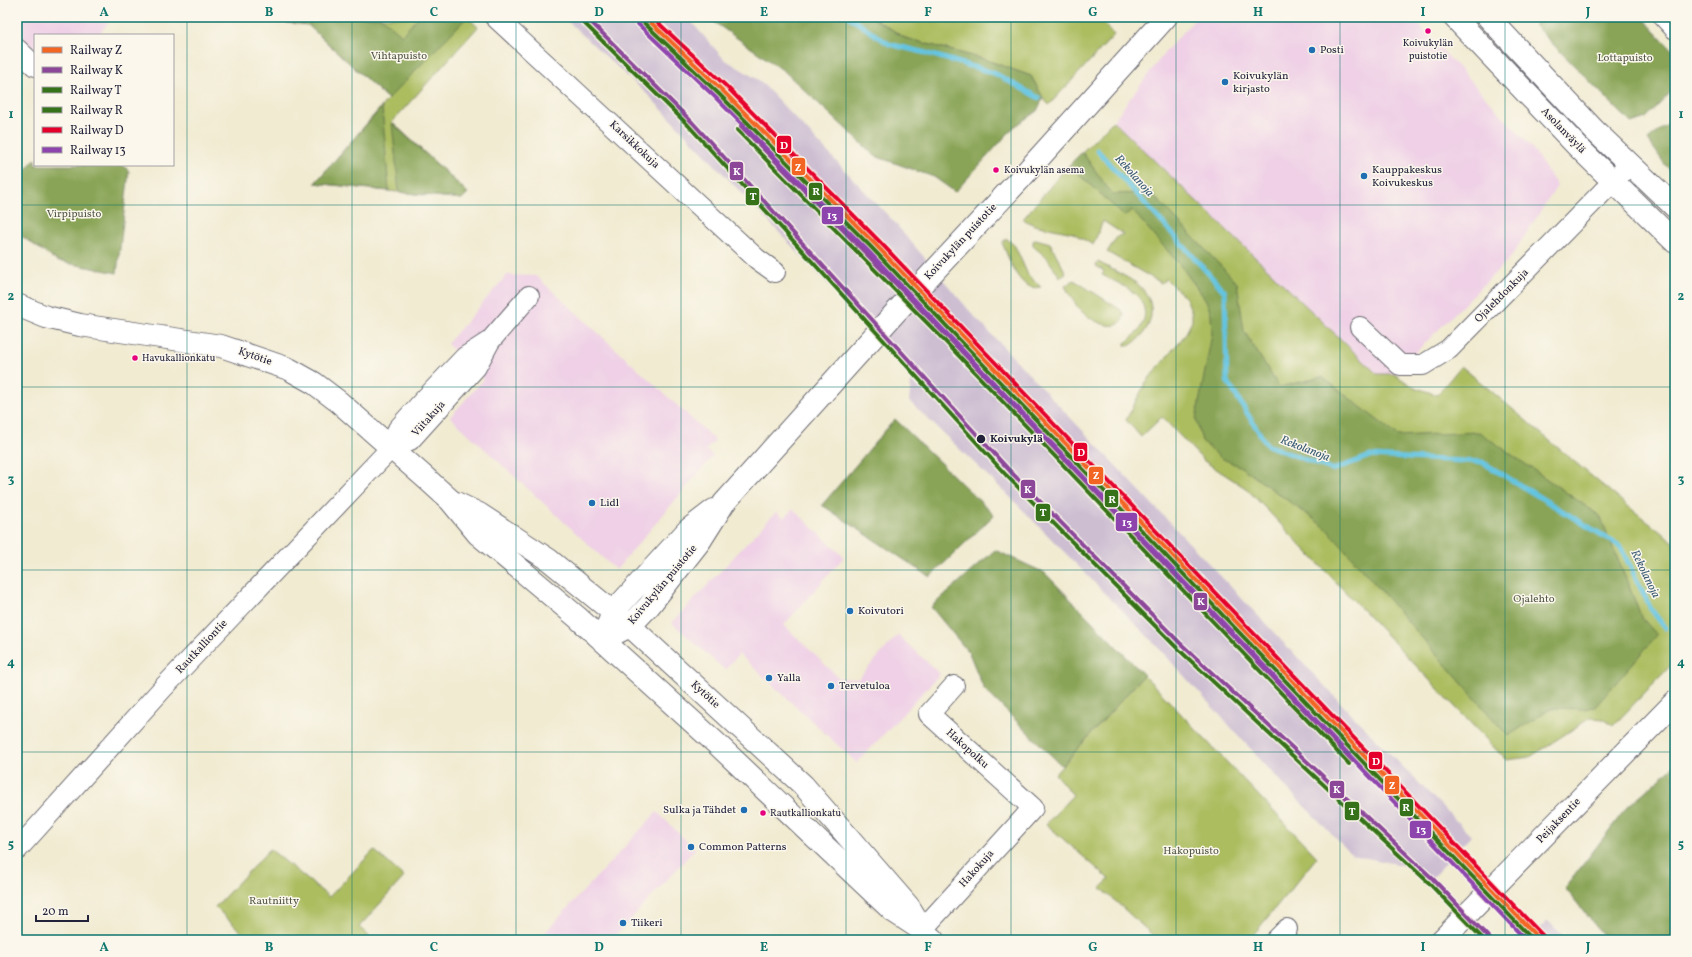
<svg xmlns="http://www.w3.org/2000/svg" width="1692" height="957" viewBox="0 0 1692 957" font-family="Vollkorn,serif">
  <style>
    .built { fill: #efd0e6 }
    .industrial { fill: #cdbed2 }
    .green { fill: #acbd61; stroke: #67704e }
    .forest { fill: #89a457; stroke: #566349 }
    .lines { fill: none; stroke-linecap: round; stroke-linejoin: round }
    .stream { stroke: #63c4e1; stroke-width: 5 }
    .minor-casing { stroke: #6a6870; stroke-width: 22 }
    .tertiary-casing { stroke: #6a6870; stroke-width: 24 }
    .secondary-casing { stroke: #6a6870; stroke-width: 24 }
    .minor { stroke: #fff; stroke-width: 20 }
    .tertiary { stroke: #fff; stroke-width: 22 }
    .secondary { stroke: #fff; stroke-width: 22 }
    .rail-1-casing { stroke: #fbf7ec; stroke-width: 7 }
    .rail-2-casing { stroke: #fbf7ec; stroke-width: 7 }
    .rail-3-casing { stroke: #fbf7ec; stroke-width: 7 }
    .rail-4-casing { stroke: #fbf7ec; stroke-width: 7 }
    .rail-5-casing { stroke: #fbf7ec; stroke-width: 7 }
    .rail-6-casing { stroke: #fbf7ec; stroke-width: 7 }
    .rail-1 { stroke: #f26522; stroke-width: 4 }
    .rail-2 { stroke: #8c4799; stroke-width: 4 }
    .rail-3 { stroke: #357219; stroke-width: 4 }
    .rail-4 { stroke: #357219; stroke-width: 4 }
    .rail-5 { stroke: #e4002b; stroke-width: 4 }
    .rail-6 { stroke: #8e44ad; stroke-width: 4 }
    .grid { fill: none; stroke: #0f766e; stroke-width: 1; stroke-opacity: 0.55 }
    .bus-dot { fill: #e5007d; stroke: #fbf7ec; stroke-width: 1.5 }
    .poi-dot { fill: #1f6fb2; stroke: #fbf7ec; stroke-width: 1.5 }
    .stop-dot { fill: #22223b; stroke: #fbf7ec; stroke-width: 1.5 }
    .labels { text-anchor: middle; dominant-baseline: central; stroke-width: 3; stroke-linejoin: round; paint-order: stroke }
    .bus-label { font-size: 10px; fill: #22223b; stroke: #fbf7ec; text-anchor: start }
    .poi-label { font-size: 11px; fill: #22223b; stroke: #fbf7ec; text-anchor: start }
    .park-label { font-size: 11px; fill: #525848; stroke: #fbf7ec }
    .street-label { font-size: 11px; fill: #22223b; stroke: #fbf7ec }
    .stop-label { font-size: 11px; font-weight: bold; fill: #22223b; stroke: #fbf7ec; text-anchor: start }
    .water-label { font-size: 12px; font-style: italic; fill: #395b75; stroke: #fbf7ec }
    .line-badge { stroke: #fbf7ec; stroke-width: 1.5 }
    .badge-label { font-size: 11px; text-anchor: middle; font-weight: bold; fill: #fff }
    .neatline { fill: none; stroke: #0f766e; stroke-width: 1.5 }
    .grid-label { font-size: 13px; text-anchor: middle; font-weight: bold; fill: #0f766e }
  </style>
  <rect width="100%" height="100%" fill="#fbf7ec"/>
  <filter id="ink" filterUnits="userSpaceOnUse"><feTurbulence type="fractalNoise" baseFrequency=".025" numOctaves="2"/><feDisplacementMap in="SourceGraphic" scale="8" xChannelSelector="R" yChannelSelector="G"/><feConvolveMatrix kernelMatrix="1 2 1 2 8 2 1 2 1" color-interpolation-filters="sRGB"/></filter>
  <filter id="wash" filterUnits="userSpaceOnUse"><feTurbulence type="fractalNoise" baseFrequency=".012" numOctaves="4" result="noise"/><feDisplacementMap in="SourceGraphic" scale="16" xChannelSelector="R" yChannelSelector="G"/><feGaussianBlur stdDeviation="0.9" result="paint"/><feColorMatrix in="noise" values="0 0 0 0 0 0 0 0 0 0 0 0 0 0 0 0 0 1.4 0 .05"/><feComposite in="paint" operator="in"/></filter>
  <g filter="url(#wash)">
    <rect width="100%" height="100%" fill="#f1ebd2"/>
    <path class="built" d="M 17,17 L 113,17 L 98,35 L 35,35 L 35,49 L 17,32 Z
      M 1197,17 L 1412,17 L 1532,148 L 1557,186 L 1510,258 L 1394,374 L 1377,374 L 1113,121 L 1166,51 Z
      M 507,275 L 536,276 L 715,440 L 706,450 L 713,456 L 616,570 L 450,417 L 484,379 L 447,344 Z
      M 793,509 L 844,557 L 784,625 L 839,678 L 858,679 L 898,635 L 940,674 L 857,763 L 739,654 L 725,670 L 672,623 L 776,512 L 784,518 Z
      M 657,812 L 695,849 L 612,940 L 538,940 Z"/>
    <path class="industrial" d="M 563,17 L 687,17 L 724,59 L 760,81 L 895,223 L 974,316 L 1354,717 L 1471,836 L 1426,884 L 1406,866 L 1352,855 L 1280,781 L 1154,643 L 1009,496 L 909,401 L 912,374 L 835,291 L 649,96 Z
      M 1548,921 L 1567,940 L 1528,940 L 1534,934 Z"/>
    <path class="green" d="M 237,17 L 467,17 L 478,27 L 392,122 L 468,193 L 462,199 L 315,183 L 388,99 L 308,25 Z
      M 872,17 L 1098,17 L 1114,35 L 1049,105 L 1043,98 L 1031,76 L 983,59 L 905,38 Z
      M 1113,121 L 1377,374 L 1394,374 L 1412,386 L 1437,395 L 1461,366 C 1533,425 1601,487 1675,543 L 1675,661 L 1613,726 L 1604,719 L 1590,718 L 1530,757 L 1506,760 L 1247,489 L 1204,461 L 1162,417 L 1141,437 L 1126,420 L 1146,382 L 1185,335 L 1192,321 L 1192,313 L 1186,298 L 1166,279 L 1161,283 L 1107,252 L 1117,237 L 1123,234 L 1103,221 L 1093,245 L 1073,233 L 1034,225 L 1023,219 L 1065,169 Z
      M 1006,238 L 1015,246 L 1028,275 L 1041,287 C 1018,293 1010,259 1002,243 Z
      M 1036,239 L 1050,243 L 1066,273 L 1060,277 L 1047,258 L 1033,246 L 1033,241 Z
      M 1098,262 C 1111,269 1124,275 1136,283 C 1161,302 1153,332 1129,346 L 1125,345 L 1125,343 C 1140,333 1152,316 1139,298 C 1131,288 1114,281 1102,275 L 1104,271 L 1096,266 Z
      M 1074,280 L 1121,310 C 1123,313 1125,315 1123,318 C 1119,333 1095,322 1087,316 C 1077,309 1071,297 1065,286 Z
      M 1144,675 L 1317,857 L 1249,940 L 1158,940 L 1101,888 L 1109,879 L 1046,824 L 1073,795 L 1055,774 Z
      M 270,849 L 329,897 L 374,850 L 404,877 L 359,927 L 373,940 L 250,940 L 215,907 Z"/>
    <path class="forest" d="M 237,17 L 298,17 L 292,23 Z
      M 315,17 L 381,17 L 402,35 L 418,17 L 467,17 L 388,99 L 308,25 Z
      M 707,17 L 872,17 L 905,38 L 983,59 L 1031,76 L 1043,98 L 1037,111 L 1014,127 L 955,192 L 934,177 L 875,156 L 784,71 Z
      M 1543,17 L 1642,17 L 1675,53 L 1675,88 L 1646,118 L 1631,123 L 1534,25 Z
      M 382,107 L 389,191 L 315,183 Z
      M 1675,118 L 1675,175 L 1666,166 L 1648,140 Z
      M 392,123 L 468,193 L 462,199 L 399,192 Z
      M 1082,152 L 1112,194 L 1151,193 L 1237,283 L 1244,331 L 1279,387 L 1322,377 L 1398,436 L 1479,432 L 1600,516 L 1642,618 L 1657,635 L 1595,707 L 1582,709 L 1552,708 L 1508,736 L 1326,528 L 1241,467 L 1221,458 L 1202,441 L 1196,419 L 1212,334 L 1211,314 L 1206,300 L 1180,265 L 1132,210 L 1124,216 L 1069,165 Z
      M 35,159 L 35,165 L 123,165 L 129,171 L 117,273 L 57,261 L 17,233 L 17,179 Z
      M 895,419 L 994,515 L 930,577 L 822,505 Z
      M 995,550 L 1045,573 L 1144,675 L 1062,766 L 984,689 L 969,653 L 931,607 Z
      M 1675,765 L 1675,940 L 1607,940 L 1565,888 L 1627,807 Z"/>
    <g class="lines">
      <path class="stream" d="M 849,17 L 889,44 L 926,53 L 994,73 L 1039,98
        M 1097,150 L 1225,292 L 1227,381 L 1267,445 L 1333,470 L 1370,456 L 1482,462 L 1620,546 L 1651,609 L 1665,628"/>
    </g>
  </g>
  <g filter="url(#ink)">
    <g class="lines">
      <g class="minor-casing">
        <path id="minor" d="M 495,17 L 757,259 L 775,272
          M 1664,17 L 1675,29
          M 17,49 L 35,66
          M 1360,327 L 1400,365 L 1423,365 L 1449,349 L 1630,164
          M 392,447 L 410,440 L 476,367 L 490,341
          M 17,850 L 164,687 L 392,447 L 398,429 L 423,401 L 465,357 L 490,341 L 529,296
          M 922,930 L 1033,808 L 929,714 L 954,686
          M 1276,940 L 1287,929"/>
      </g>
      <g class="tertiary-casing">
        <path id="tertiary" d="M 17,305 L 46,317 L 80,325 L 221,346 L 289,369 L 314,383 L 339,402 L 429,481 L 450,500 L 478,534 L 577,617 L 717,744 L 893,911 L 922,930 L 933,940
          M 456,503 L 479,514 L 549,560 L 630,626 L 803,785 L 909,907 L 914,915
          M 608,625 L 613,612 L 688,530 L 714,510
          M 602,640 L 630,626 L 649,606 L 700,541 L 724,503 L 894,314 L 1020,179 L 1166,17"/>
      </g>
      <g class="secondary-casing">
        <path id="secondary" d="M 1454,17 L 1577,146 L 1675,242
          M 1488,17 L 1594,130 L 1675,207
          M 1442,940 L 1675,702"/>
      </g>
      <use href="#minor" class="minor"/>
      <use href="#tertiary" class="tertiary"/>
      <use href="#secondary" class="secondary"/>
      <g class="rail-1-casing">
        <path id="rail-1" d="M 645,17 L 722,90 L 875,244 L 1540,940"/>
      </g>
      <g class="rail-2-casing">
        <path id="rail-2" d="M 586,17 L 692,122 L 1010,471 L 1180,643 L 1432,878 L 1491,940
          M 741,126 L 943,332 L 1353,761"/>
      </g>
      <g class="rail-3-casing">
        <path id="rail-3" d="M 582,21 L 688,125 L 1006,475 L 1176,647 L 1428,882 L 1484,940
          M 737,130 L 939,335 L 1349,764"/>
      </g>
      <g class="rail-4-casing">
        <path id="rail-4" d="M 642,21 L 719,94 L 871,247 L 1533,940"/>
      </g>
      <g class="rail-5-casing">
        <path id="rail-5" d="M 652,17 L 726,86 L 879,241 L 1544,937"/>
      </g>
      <g class="rail-6-casing">
        <path id="rail-6" d="M 638,24 L 715,97 L 868,251 L 1526,940"/>
      </g>
      <use href="#rail-1" class="rail-1"/>
      <use href="#rail-2" class="rail-2"/>
      <use href="#rail-3" class="rail-3"/>
      <use href="#rail-4" class="rail-4"/>
      <use href="#rail-5" class="rail-5"/>
      <use href="#rail-6" class="rail-6"/>
    </g>
  </g>
  <path class="grid" d="M 187,17 L 187,940M 352,17 L 352,940M 516,17 L 516,940M 681,17 L 681,940M 846,17 L 846,940M 1011,17 L 1011,940M 1176,17 L 1176,940M 1340,17 L 1340,940M 1505,17 L 1505,940M 17,205 L 1675,205M 17,387 L 1675,387M 17,570 L 1675,570M 17,752 L 1675,752"/>
  <g class="bus-dot">
    <circle cx="1428" cy="31" r="3.5"/>
    <circle cx="996" cy="170" r="3.5"/>
    <circle cx="135" cy="358" r="3.5"/>
    <circle cx="763" cy="813" r="3.5"/>
  </g>
  <g class="poi-dot">
    <circle cx="1312" cy="50" r="4"/>
    <circle cx="1225" cy="82" r="4"/>
    <circle cx="1364" cy="176" r="4"/>
    <circle cx="592" cy="503" r="4"/>
    <circle cx="850" cy="611" r="4"/>
    <circle cx="769" cy="678" r="4"/>
    <circle cx="831" cy="686" r="4"/>
    <circle cx="744" cy="810" r="4"/>
    <circle cx="691" cy="847" r="4"/>
    <circle cx="623" cy="923" r="4"/>
  </g>
  <circle class="stop-dot" cx="981" cy="439" r="5"/>
  <g class="labels">
    <g class="bus-label">
      <text x="1428" y="43" text-anchor="middle">Koivukylän<tspan x="1428" dy="13">puistotie</tspan></text>
      <text x="1004" y="170">Koivukylän asema</text>
      <text x="142" y="358">Havukallionkatu</text>
      <text x="770" y="813">Rautkallionkatu</text>
    </g>
    <g class="poi-label">
      <text x="1320" y="50">Posti</text>
      <text x="1233" y="76">Koivukylän<tspan x="1233" dy="13">kirjasto</tspan></text>
      <text x="1372" y="170">Kauppakeskus<tspan x="1372" dy="13">Koivukeskus</tspan></text>
      <text x="600" y="503">Lidl</text>
      <text x="858" y="611">Koivutori</text>
      <text x="777" y="678">Yalla</text>
      <text x="839" y="686">Tervetuloa</text>
      <text x="736" y="810" text-anchor="end">Sulka ja Tähdet</text>
      <text x="699" y="847">Common Patterns</text>
      <text x="631" y="923">Tiikeri</text>
    </g>
    <g class="park-label">
      <text x="399" y="56">Vihtapuisto</text>
      <text x="1625" y="58">Lottapuisto</text>
      <text x="74" y="214">Virpipuisto</text>
      <text x="1534" y="599">Ojalehto</text>
      <text x="1191" y="851">Hakopuisto</text>
      <text x="274" y="901">Rautniitty</text>
    </g>
    <g class="street-label">
      <text transform="translate(1563 131) rotate(46)">Asolanväylä</text>
      <text transform="translate(634 145) rotate(43)">Karsikkokuja</text>
      <text transform="translate(961 242) rotate(-47)">Koivukylän puistotie</text>
      <text transform="translate(1502 296) rotate(-45)">Ojalehdonkuja</text>
      <text transform="translate(255 357) rotate(19)">Kytötie</text>
      <text transform="translate(429 419) rotate(-48)">Viitakuja</text>
      <text transform="translate(663 585) rotate(-50)">Koivukylän puistotie</text>
      <text transform="translate(202 647) rotate(-47)">Rautkalliontie</text>
      <text transform="translate(705 695) rotate(42)">Kytötie</text>
      <text transform="translate(967 749) rotate(42)">Hakopolku</text>
      <text transform="translate(1559 821) rotate(-46)">Peijaksentie</text>
      <text transform="translate(977 869) rotate(-48)">Hakokuja</text>
    </g>
    <g class="stop-label">
      <text x="990" y="439">Koivukylä</text>
    </g>
    <g class="water-label">
      <text transform="translate(1134 176) rotate(48)">Rekolanoja</text>
      <text transform="translate(1305 449) rotate(21)">Rekolanoja</text>
      <text transform="translate(1645 574) rotate(64)">Rekolanoja</text>
    </g>
  </g>
  <g class="line-badge">
    <rect x="776" y="135" width="16" height="19" rx="4" fill="#e4002b"/>
    <rect x="791" y="157" width="15" height="19" rx="4" fill="#f26522"/>
    <rect x="729" y="161" width="15" height="20" rx="4" fill="#8c4799"/>
    <rect x="808" y="182" width="15" height="19" rx="4" fill="#357219"/>
    <rect x="745" y="187" width="15" height="19" rx="4" fill="#357219"/>
    <rect x="821" y="206" width="23" height="19" rx="4" fill="#8e44ad"/>
    <rect x="1073" y="442" width="15" height="20" rx="4" fill="#e4002b"/>
    <rect x="1088" y="466" width="16" height="19" rx="4" fill="#f26522"/>
    <rect x="1020" y="479" width="16" height="20" rx="4" fill="#8c4799"/>
    <rect x="1104" y="489" width="15" height="19" rx="4" fill="#357219"/>
    <rect x="1035" y="503" width="16" height="19" rx="4" fill="#357219"/>
    <rect x="1115" y="512" width="23" height="20" rx="4" fill="#8e44ad"/>
    <rect x="1193" y="592" width="15" height="19" rx="4" fill="#8c4799"/>
    <rect x="1368" y="751" width="15" height="19" rx="4" fill="#e4002b"/>
    <rect x="1384" y="775" width="16" height="20" rx="4" fill="#f26522"/>
    <rect x="1329" y="780" width="16" height="19" rx="4" fill="#8c4799"/>
    <rect x="1399" y="798" width="15" height="19" rx="4" fill="#357219"/>
    <rect x="1344" y="801" width="16" height="20" rx="4" fill="#357219"/>
    <rect x="1409" y="820" width="23" height="19" rx="4" fill="#8e44ad"/>
  </g>
  <g class="badge-label">
    <text x="784" y="149">D</text>
    <text x="798" y="171">Z</text>
    <text x="737" y="175">K</text>
    <text x="816" y="195">R</text>
    <text x="753" y="200">T</text>
    <text x="832" y="219">13</text>
    <text x="1081" y="456">D</text>
    <text x="1096" y="479">Z</text>
    <text x="1028" y="493">K</text>
    <text x="1112" y="503">R</text>
    <text x="1043" y="516">T</text>
    <text x="1127" y="526">13</text>
    <text x="1201" y="605">K</text>
    <text x="1376" y="765">D</text>
    <text x="1392" y="789">Z</text>
    <text x="1337" y="793">K</text>
    <text x="1406" y="811">R</text>
    <text x="1352" y="815">T</text>
    <text x="1421" y="833">13</text>
  </g>
  <rect width="1692" height="957" fill="none" stroke="#fbf7ec" stroke-width="44"/>
  <rect x="34" y="34" width="140" height="132" fill="#fbf7ec" stroke="#a4a2a5"/>
  <rect x="42" y="47" width="20" height="6" fill="#f26522" stroke="#a4a2a5"/>
  <text x="70" y="54" font-size="12" fill="#22223b">Railway Z</text>
  <rect x="42" y="67" width="20" height="6" fill="#8c4799" stroke="#a4a2a5"/>
  <text x="70" y="74" font-size="12" fill="#22223b">Railway K</text>
  <rect x="42" y="87" width="20" height="6" fill="#357219" stroke="#a4a2a5"/>
  <text x="70" y="94" font-size="12" fill="#22223b">Railway T</text>
  <rect x="42" y="107" width="20" height="6" fill="#357219" stroke="#a4a2a5"/>
  <text x="70" y="114" font-size="12" fill="#22223b">Railway R</text>
  <rect x="42" y="127" width="20" height="6" fill="#e4002b" stroke="#a4a2a5"/>
  <text x="70" y="134" font-size="12" fill="#22223b">Railway D</text>
  <rect x="42" y="147" width="20" height="6" fill="#8e44ad" stroke="#a4a2a5"/>
  <text x="70" y="154" font-size="12" fill="#22223b">Railway 13</text>
  <path d="M36 915v6h52v-6" fill="none" stroke="#22223b" stroke-width="2"/>
  <text x="42" y="915" font-size="12" fill="#22223b" stroke="#fbf7ec" stroke-width="3" paint-order="stroke">20 m</text>
  <rect x="22" y="22" width="1648" height="913" class="neatline"/>
  <g class="grid-label">
    <text x="104" y="16">A</text>
    <text x="269" y="16">B</text>
    <text x="434" y="16">C</text>
    <text x="599" y="16">D</text>
    <text x="764" y="16">E</text>
    <text x="928" y="16">F</text>
    <text x="1093" y="16">G</text>
    <text x="1258" y="16">H</text>
    <text x="1423" y="16">I</text>
    <text x="1588" y="16">J</text>
    <text x="11" y="118">1</text>
    <text x="1681" y="118">1</text>
    <text x="11" y="300">2</text>
    <text x="1681" y="300">2</text>
    <text x="11" y="483">3</text>
    <text x="1681" y="483">3</text>
    <text x="11" y="666">4</text>
    <text x="1681" y="666">4</text>
    <text x="11" y="848">5</text>
    <text x="1681" y="848">5</text>
    <text x="104" y="951">A</text>
    <text x="269" y="951">B</text>
    <text x="434" y="951">C</text>
    <text x="599" y="951">D</text>
    <text x="764" y="951">E</text>
    <text x="928" y="951">F</text>
    <text x="1093" y="951">G</text>
    <text x="1258" y="951">H</text>
    <text x="1423" y="951">I</text>
    <text x="1588" y="951">J</text>
  </g>
</svg>
